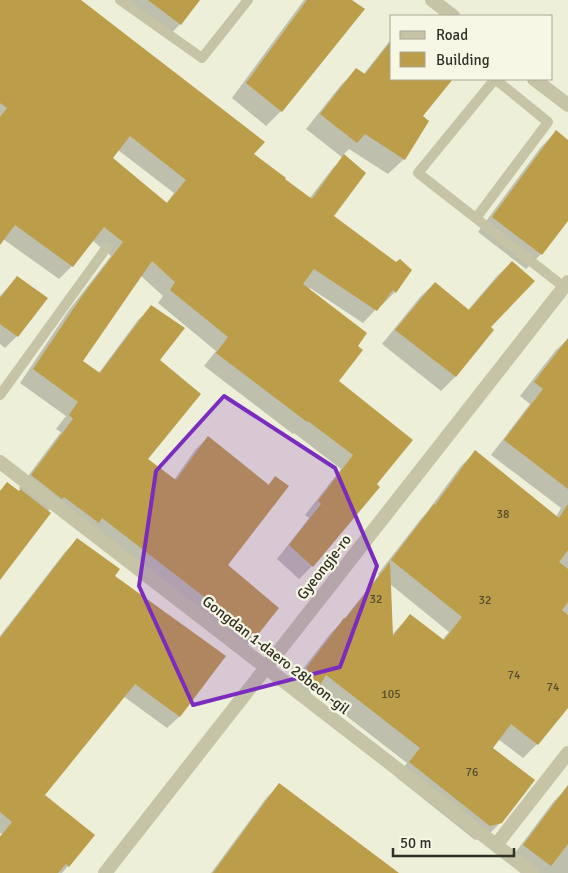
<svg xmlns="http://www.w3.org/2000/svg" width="568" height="873" viewBox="0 0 568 873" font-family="Signika,sans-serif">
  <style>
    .shadow { fill: #0003; fill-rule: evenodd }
    .building { fill: #bc9d49; fill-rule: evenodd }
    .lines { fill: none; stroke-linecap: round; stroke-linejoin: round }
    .service { stroke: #c5c4a6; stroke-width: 10 }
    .minor { stroke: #c5c4a6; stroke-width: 14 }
    .tertiary { stroke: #c5c4a6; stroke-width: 14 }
    .marked { fill: #7b2cbf; fill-opacity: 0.2; stroke: #7b2cbf; stroke-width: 4; stroke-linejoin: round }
    .labels { text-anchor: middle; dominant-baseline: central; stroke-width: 4.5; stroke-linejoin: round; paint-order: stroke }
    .number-label { font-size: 12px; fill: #544b2f }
    .street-label { font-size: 15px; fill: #323026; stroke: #f6f7e4 }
  </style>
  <rect width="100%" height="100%" fill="#eeefd9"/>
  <path class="shadow" d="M 0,0 L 79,0 L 252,154 L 309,199 L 332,169 L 343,158 L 306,129 L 341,85 L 356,70 L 363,75 L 392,38 L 392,79 L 451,79 L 421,116 L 428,121 L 404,159 L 388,174 L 349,149 L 343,155 L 365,173 L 332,216 L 395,292 L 382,305 L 381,304 L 363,323 L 310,288 L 308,290 L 356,346 L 337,381 L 411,440 L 312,566 L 299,579 L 277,559 L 309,518 L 305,515 L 341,469 L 294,433 L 293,434 L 204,366 L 216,351 L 158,303 L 163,296 L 140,275 L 81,362 L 98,374 L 138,320 L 151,307 L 158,360 L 147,460 L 174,480 L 195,450 L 208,437 L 268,485 L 275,477 L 226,565 L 277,608 L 255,637 L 242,650 L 50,509 L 0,578 L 0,491 L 7,484 L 18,492 L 21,490 L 19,488 L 61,432 L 56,429 L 66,416 L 20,383 L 69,310 L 111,256 L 92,240 L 72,266 L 59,279 L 3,239 L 0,243 ZM 118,150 L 174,193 L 166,204 L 111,158 Z
    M 117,0 L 199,0 L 180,24 L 167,38 Z
    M 304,0 L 351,0 L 281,111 L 266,126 L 232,98 Z
    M 556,132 L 568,142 L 568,218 L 541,254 L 526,269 L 478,232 L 541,147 Z
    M 512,262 L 489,328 L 493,330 L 455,377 L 441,391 L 382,344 L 420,297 L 435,283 L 468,310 L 497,276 Z
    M 17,277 L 46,299 L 17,336 L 5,348 L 0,344 L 0,296 Z
    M 568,339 L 568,706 L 537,744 L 523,758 L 498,739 L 491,749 L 501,822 L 486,837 L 475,840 L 396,777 L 407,763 L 313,690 L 305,698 L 293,682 L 330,634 L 340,624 L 379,575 L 378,574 L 420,520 L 427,512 L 461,466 L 475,452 L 556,517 L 561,508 L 491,455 L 530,404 L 520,396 L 556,350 ZM 390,584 L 449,632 L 442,640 L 410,615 L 391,636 Z
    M 77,540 L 113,576 L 224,656 L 179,717 L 167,728 L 123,696 L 43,796 L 68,866 L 62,873 L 0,873 L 0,836 L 2,834 L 0,833 L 0,636 L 65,552 Z
    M 279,785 L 397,873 L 211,873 L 267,797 Z
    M 568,787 L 568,873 L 527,873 L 509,861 L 554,801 Z"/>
  <path class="building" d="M 0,0 L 81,0 L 265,142 L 254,154 L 286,178 L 285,179 L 312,199 L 344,154 L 366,173 L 334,216 L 396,262 L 400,259 L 412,270 L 396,293 L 393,290 L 377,311 L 314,269 L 303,284 L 367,333 L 358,346 L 363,350 L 339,381 L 413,440 L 377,484 L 380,487 L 313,567 L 289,545 L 321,504 L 318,501 L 353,455 L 308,421 L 307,422 L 216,353 L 228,337 L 170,290 L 175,282 L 152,261 L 83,361 L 100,373 L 151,305 L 185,328 L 160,360 L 201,394 L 148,459 L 176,480 L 208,436 L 269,485 L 275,476 L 289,486 L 228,565 L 279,608 L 256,637 L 102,518 L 99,523 L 64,497 L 62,499 L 31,475 L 73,419 L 69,415 L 78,402 L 33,369 L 82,296 L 123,242 L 104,227 L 73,267 L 15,225 L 0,245 L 0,117 L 7,108 L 0,103 ZM 130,136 L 186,180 L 167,203 L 113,158 Z
    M 148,0 L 200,0 L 181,25 Z
    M 307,0 L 352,0 L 365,9 L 282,112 L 246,83 Z
    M 392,40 L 392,79 L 453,79 L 423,116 L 429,121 L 405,160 L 365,134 L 357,143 L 320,114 L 356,68 L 365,74 Z
    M 556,130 L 568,140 L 568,221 L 542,255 L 492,217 Z
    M 512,261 L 535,281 L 491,327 L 494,330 L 456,377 L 395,330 L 435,282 L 469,310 Z
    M 17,276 L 48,298 L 18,337 L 0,324 L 0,298 Z
    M 568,338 L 568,489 L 504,440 L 543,389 L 534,382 Z
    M 475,450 L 559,518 L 568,504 L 568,550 L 559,562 L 568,569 L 568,602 L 562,610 L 568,615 L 568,708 L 538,745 L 511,724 L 493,748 L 535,780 L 502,823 L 490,826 L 409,762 L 420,748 L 326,675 L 320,685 L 307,674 L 307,667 L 344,618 L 345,619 L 390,562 L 393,636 L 410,614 L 444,640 L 462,617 L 391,560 L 434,504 L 435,505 Z
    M 7,482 L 19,491 L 20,489 L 51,513 L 0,580 L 0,491 Z
    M 77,538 L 120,569 L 115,576 L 226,656 L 180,717 L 135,684 L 45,795 L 95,835 L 69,867 L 66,864 L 58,873 L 0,873 L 0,837 L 12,822 L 0,812 L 0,638 Z
    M 279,783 L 399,873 L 213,873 Z
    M 568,785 L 568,844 L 551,866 L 523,845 Z"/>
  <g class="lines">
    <path class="service" d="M 120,0 L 202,58 L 248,0
      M 476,218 L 548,122 L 495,79 L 418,173 L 564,287
      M 0,395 L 107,247"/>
    <path class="minor" d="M 0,462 L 532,873
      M 496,845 L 568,753"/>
    <path class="tertiary" d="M 432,0 L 453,16
      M 534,79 L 568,105
      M 105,873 L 568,282"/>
  </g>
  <path class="marked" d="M 224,396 L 335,468 L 377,566 L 340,667 L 193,705 L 139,586 L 156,471 Z"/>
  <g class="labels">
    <g class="number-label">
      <text x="503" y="514">38</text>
      <text x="376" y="599">32</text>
      <text x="485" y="600">32</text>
      <text x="514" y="675">74</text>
      <text x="553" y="687">74</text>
      <text x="391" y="694">105</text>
      <text x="472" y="772">76</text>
    </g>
    <g class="street-label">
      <text transform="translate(324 567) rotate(-52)">Gyeongje-ro</text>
      <text transform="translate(276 655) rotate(38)">Gongdan 1-daero 28beon-gil</text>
    </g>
  </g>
  <rect x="390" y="15" width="162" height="65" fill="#f6f7e4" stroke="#a8a798"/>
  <rect x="400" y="31" width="25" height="8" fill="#c5c4a6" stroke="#a8a798"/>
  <text x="436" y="40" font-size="15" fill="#323026">Road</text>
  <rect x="400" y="52" width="25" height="15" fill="#bc9d49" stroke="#a8a798"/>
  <text x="436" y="65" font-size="15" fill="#323026">Building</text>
  <path d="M393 848v8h121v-8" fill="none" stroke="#323026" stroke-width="2.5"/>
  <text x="400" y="848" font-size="15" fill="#323026" stroke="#f6f7e4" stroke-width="4" paint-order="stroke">50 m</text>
</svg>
